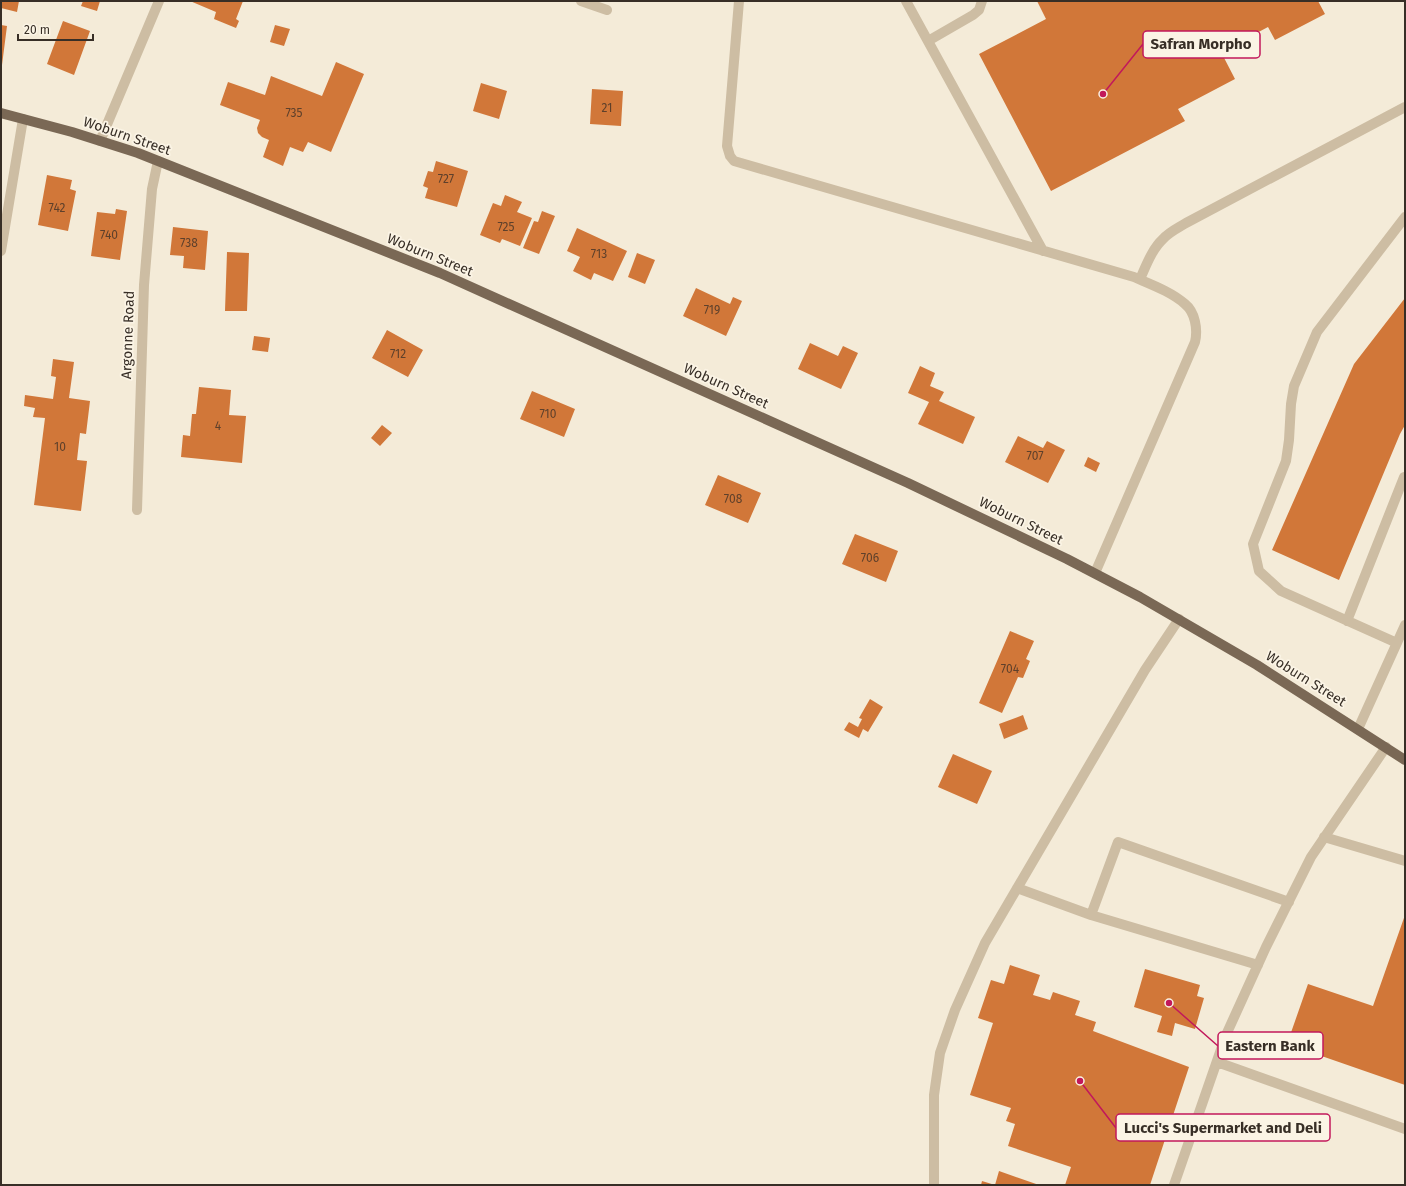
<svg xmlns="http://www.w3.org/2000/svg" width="1406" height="1186" viewBox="0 0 1406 1186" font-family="'Fira Sans',sans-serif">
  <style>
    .building { fill: #d17739 }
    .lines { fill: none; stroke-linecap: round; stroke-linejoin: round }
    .minor { stroke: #cdbda3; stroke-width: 10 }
    .major { stroke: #7a6855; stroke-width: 10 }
    .labels { text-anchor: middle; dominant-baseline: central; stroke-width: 3.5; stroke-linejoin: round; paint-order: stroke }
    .number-label { font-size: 12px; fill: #5e402b }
    .street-label { font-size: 14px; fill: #372e26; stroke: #fbf4e5 }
    .leader { fill: none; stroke: #c2185b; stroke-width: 1.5 }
    .callout-dot { fill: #c2185b; stroke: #fbf4e5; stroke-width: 1.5 }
    .callout { fill: #fbf4e5; stroke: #c2185b; stroke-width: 1.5 }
    .callout-label { font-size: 15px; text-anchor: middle; font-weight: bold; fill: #372e26 }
  </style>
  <rect width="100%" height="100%" fill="#f4ebd8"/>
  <path class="building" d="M 1,1 L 19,1 L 17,12 L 1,8 Z
    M 83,1 L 100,1 L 97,11 L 81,6 Z
    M 190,1 L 243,1 L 236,19 L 239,21 L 236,28 L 214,19 L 216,12 Z
    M 1037,1 L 1318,1 L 1325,14 L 1275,40 L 1268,27 L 1221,52 L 1235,79 L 1178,109 L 1185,121 L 1051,191 L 979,54 L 1046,19 Z
    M 63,21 L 90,31 L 74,75 L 47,64 Z
    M 1,25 L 7,26 L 2,65 L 1,65 Z
    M 275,25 L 290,29 L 284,46 L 270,42 Z
    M 336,62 L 364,74 L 331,152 L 308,142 L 303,152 L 290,147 L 283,166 L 263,157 L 269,140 L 262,137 L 258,133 L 257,128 L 260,120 L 220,105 L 228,82 L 265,95 L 271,76 L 322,96 Z
    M 481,83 L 507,91 L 499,119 L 473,111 Z
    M 592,89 L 623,91 L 621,126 L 590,124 Z
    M 436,161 L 468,171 L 457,207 L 425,198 L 428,188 L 423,186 L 428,171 L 433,172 Z
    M 47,175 L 72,180 L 70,189 L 76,191 L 68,231 L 38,225 Z
    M 505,195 L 522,202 L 517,212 L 532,218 L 520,246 L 502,239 L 500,243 L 480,235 L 493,203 L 501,206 Z
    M 116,209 L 127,211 L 120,260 L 91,256 L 97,212 L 115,214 Z
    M 542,211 L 555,216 L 539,254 L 523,248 L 534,221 L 538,222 Z
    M 173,227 L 208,231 L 205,270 L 183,268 L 184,256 L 170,255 Z
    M 577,228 L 627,251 L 613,281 L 594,273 L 591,280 L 573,271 L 580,257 L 567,251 Z
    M 227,252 L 249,253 L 247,311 L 225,311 Z
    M 637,253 L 655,260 L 645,284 L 628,277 Z
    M 696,288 L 730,304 L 733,297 L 742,301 L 726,336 L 683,316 Z
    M 1405,298 L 1405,425 L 1400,434 L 1339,580 L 1272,550 L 1354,364 Z
    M 387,330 L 423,350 L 408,377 L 372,358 Z
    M 254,336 L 270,338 L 268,352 L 252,350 Z
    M 810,343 L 838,356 L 843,346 L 858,353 L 841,389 L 798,369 Z
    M 53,359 L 74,362 L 69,398 L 90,401 L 86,434 L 80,433 L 77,460 L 87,461 L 81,511 L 34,505 L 45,418 L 33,417 L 35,408 L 24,406 L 25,395 L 53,399 L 56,377 L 51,376 Z
    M 920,366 L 935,373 L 930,386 L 944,392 L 939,401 L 975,417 L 963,444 L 918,424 L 929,402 L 908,393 Z
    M 199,387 L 231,390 L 229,415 L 246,416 L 242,463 L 181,457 L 183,435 L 190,436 L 192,414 L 196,414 Z
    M 532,391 L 575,409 L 564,437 L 520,419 Z
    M 382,425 L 392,433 L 380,446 L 371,438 Z
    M 1018,436 L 1043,448 L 1047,441 L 1065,450 L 1048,483 L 1005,462 Z
    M 1088,457 L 1100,463 L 1096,472 L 1084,466 Z
    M 718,475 L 761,493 L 748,523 L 705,505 Z
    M 855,534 L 898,551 L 886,582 L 842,564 Z
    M 1010,631 L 1034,641 L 1026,659 L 1030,661 L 1023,678 L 1018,677 L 1002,713 L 979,703 Z
    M 870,699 L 883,707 L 868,732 L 863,729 L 859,738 L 844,730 L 849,722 L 858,727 L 862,719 L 859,718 Z
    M 1023,715 L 1028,729 L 1004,739 L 999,724 Z
    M 953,754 L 992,771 L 977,804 L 938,787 Z
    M 1405,915 L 1405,1085 L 1287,1044 L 1308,984 L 1373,1006 Z
    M 1010,965 L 1040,975 L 1033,995 L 1050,1000 L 1053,992 L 1080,1001 L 1075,1015 L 1096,1022 L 1093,1031 L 1189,1067 L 1150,1185 L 1065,1185 L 1071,1167 L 1008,1146 L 1015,1124 L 1006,1121 L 1011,1108 L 970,1095 L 993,1023 L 978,1018 L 991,980 L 1004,984 Z
    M 1145,969 L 1200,985 L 1197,996 L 1204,998 L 1195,1029 L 1175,1023 L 1172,1036 L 1157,1032 L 1162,1016 L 1134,1007 Z
    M 999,1171 L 1039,1185 L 981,1185 L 982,1181 L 995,1185 Z"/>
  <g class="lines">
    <path class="minor" d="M 581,1 L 607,10
      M 739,1 L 727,146 L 730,156 L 734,161 L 1134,277 C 1150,284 1172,292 1185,304 C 1195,312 1198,329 1195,342 L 1095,573
      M 906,1 L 1043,251
      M 928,41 L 973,15 L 979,10 L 982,1
      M 100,141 L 159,1
      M 1,251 L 23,119
      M 1140,279 C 1146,266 1152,249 1163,239 C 1169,232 1178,228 1186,223 L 1405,107
      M 137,510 L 144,285 L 152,189 L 158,161
      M 1347,621 L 1404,477
      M 1397,643 L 1281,591 L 1259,571 L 1253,544 L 1286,461 L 1289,440 L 1291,404 L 1294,386 L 1317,332 L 1405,217
      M 1358,729 L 1405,625
      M 1324,837 L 1405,861
      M 1017,888 L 1091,915
      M 1258,965 L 1091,915 L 1118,842 L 1289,902
      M 1217,1062 L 1405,1129
      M 934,1185 L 934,1095 L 940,1053 L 955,1010 L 985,943 L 1145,670 L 1179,619
      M 1174,1185 L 1226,1035 L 1266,947 L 1311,857 L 1386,747"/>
    <path class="major" d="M 1,113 L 72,132 L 138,153 L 440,273 L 908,483 L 1067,559 L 1140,597 L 1257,665 L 1405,760"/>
  </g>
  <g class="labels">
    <g class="number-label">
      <text x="607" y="108">21</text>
      <text x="294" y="113">735</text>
      <text x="446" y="179">727</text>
      <text x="57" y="208">742</text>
      <text x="506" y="227">725</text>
      <text x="109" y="235">740</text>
      <text x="189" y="243">738</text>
      <text x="599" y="254">713</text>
      <text x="712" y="310">719</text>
      <text x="398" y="354">712</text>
      <text x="548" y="414">710</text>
      <text x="218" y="426">4</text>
      <text x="60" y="447">10</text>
      <text x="1035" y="456">707</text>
      <text x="733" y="499">708</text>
      <text x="870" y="558">706</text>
      <text x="1010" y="669">704</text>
    </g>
    <g class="street-label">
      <text transform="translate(127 136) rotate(19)">Woburn Street</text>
      <text transform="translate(430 255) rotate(22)">Woburn Street</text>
      <text transform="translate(128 335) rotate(-88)">Argonne Road</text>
      <text transform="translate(726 386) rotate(24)">Woburn Street</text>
      <text transform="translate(1021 521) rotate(26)">Woburn Street</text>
      <text transform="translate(1306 679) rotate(32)">Woburn Street</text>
    </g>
  </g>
  <path class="leader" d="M1103 94L1143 44M1169 1003L1218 1046M1080 1081L1116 1128"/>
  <g class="callout-dot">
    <circle cx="1103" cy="94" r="4"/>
    <circle cx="1169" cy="1003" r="4"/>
    <circle cx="1080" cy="1081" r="4"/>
  </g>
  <g class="callout">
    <rect x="1143" y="31" width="117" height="27" rx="4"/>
    <rect x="1218" y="1032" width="105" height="27" rx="4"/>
    <rect x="1116" y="1114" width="214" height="27" rx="4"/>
  </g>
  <g class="callout-label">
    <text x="1201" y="49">Safran Morpho</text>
    <text x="1270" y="1051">Eastern Bank</text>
    <text x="1223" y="1133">Lucci's Supermarket and Deli</text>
  </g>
  <rect width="1406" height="1186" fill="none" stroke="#372e26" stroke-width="4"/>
  <path d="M18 34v6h75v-6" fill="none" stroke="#372e26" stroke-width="2"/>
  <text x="24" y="34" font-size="12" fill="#372e26" stroke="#fbf4e5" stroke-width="3" paint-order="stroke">20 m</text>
</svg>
